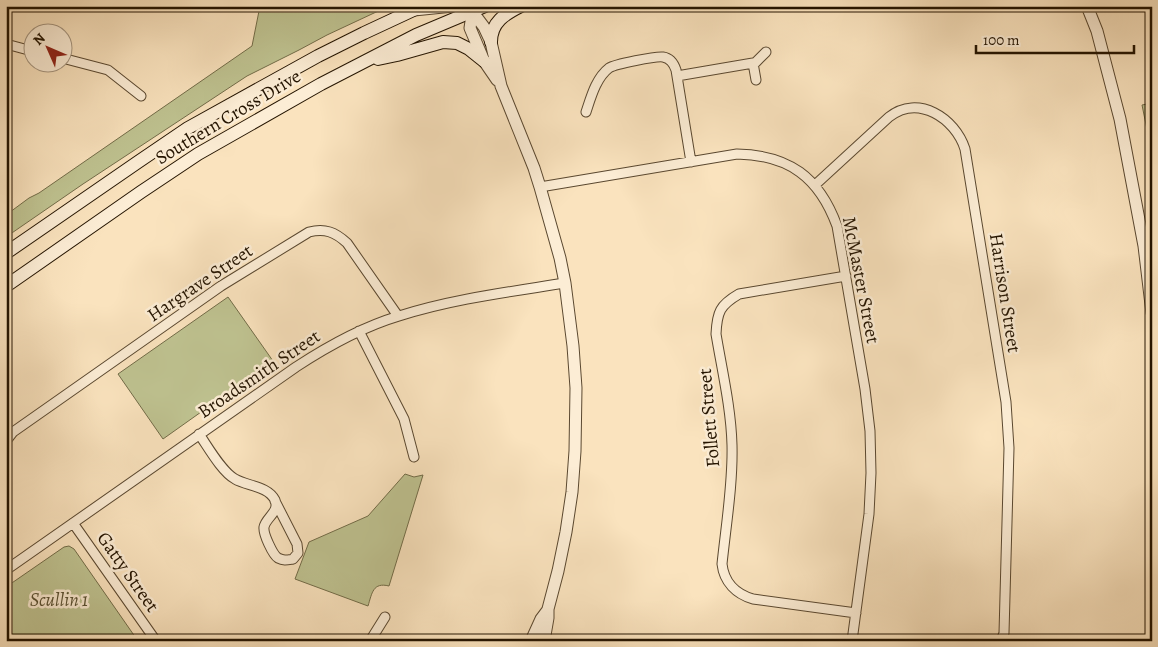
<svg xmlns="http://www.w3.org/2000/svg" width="1158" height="647" viewBox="0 0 1158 647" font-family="Alegreya,serif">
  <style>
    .green { fill: #bfc391; stroke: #726c48 }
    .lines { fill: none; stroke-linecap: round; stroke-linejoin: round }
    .minor-casing { stroke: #5a4830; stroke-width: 11 }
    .tertiary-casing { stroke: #5a4830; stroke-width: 13 }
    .secondary-casing { stroke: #241400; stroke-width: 14 }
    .minor { stroke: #fcedd5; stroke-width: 9 }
    .tertiary { stroke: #fcedd5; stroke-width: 11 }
    .secondary { stroke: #fcedd5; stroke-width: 12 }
    .labels { text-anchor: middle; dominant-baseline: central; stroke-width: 5; stroke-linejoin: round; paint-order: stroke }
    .street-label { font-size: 19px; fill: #241400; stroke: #fcedd5 }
    .park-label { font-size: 19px; font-style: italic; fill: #5a5133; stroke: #fcedd5 }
  </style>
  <rect width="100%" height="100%" fill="#fae3be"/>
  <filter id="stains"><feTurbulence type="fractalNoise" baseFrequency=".004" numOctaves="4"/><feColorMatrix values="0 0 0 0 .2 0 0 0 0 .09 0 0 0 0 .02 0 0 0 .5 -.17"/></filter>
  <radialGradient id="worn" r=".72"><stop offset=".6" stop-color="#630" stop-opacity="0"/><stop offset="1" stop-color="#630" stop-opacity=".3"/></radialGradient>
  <path class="green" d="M 260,6 L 389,6 L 327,35 L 299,50 L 247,76 L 83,184 L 6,237 L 6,215 L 29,198 L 39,193 L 252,46 Z
    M 1152,103 L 1152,154 L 1142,105 Z
    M 228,297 L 273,361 L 163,439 L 118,374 Z
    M 405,474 L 414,477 L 423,475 L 389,586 C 373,582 372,593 368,606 L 295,579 L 309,542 L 368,516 Z
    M 69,546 L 74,549 L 138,641 L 6,641 L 6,587 L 64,547 Z"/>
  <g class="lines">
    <g class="minor-casing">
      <path id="minor" d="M 6,44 L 32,51
        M 62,58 L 108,70 L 141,96
        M 677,76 L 753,63
        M 756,80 L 753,63 L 756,62 L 766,52
        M 586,112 C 591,97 596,78 609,68 C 615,64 656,56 663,57 C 670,58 674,64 676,70 L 691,162
        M 815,185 L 889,117 C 918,94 955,118 965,149 L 1006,402 L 1009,448 L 1004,633 L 1001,641
        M 540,187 L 737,154 C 789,155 819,177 837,226 L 865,389 L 870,431 L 871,473 L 869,514 L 852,641
        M 846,276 L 739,294 C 720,305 717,312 716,334 C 722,370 731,408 732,445 C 733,484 726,525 722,564 C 724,582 736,594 753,599 L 856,613
        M 359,331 L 404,419 L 414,457
        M 199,434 C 208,447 222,472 235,479 C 247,486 268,486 275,500 C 280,512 266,517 264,527 C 263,534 273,555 278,558 C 284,561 287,560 293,559 L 298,553 L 297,544 L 275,501
        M 6,441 L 13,432 L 221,286 L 309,232 C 325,228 335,232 347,243 L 398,316
        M 73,523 L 156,641
        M 6,570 L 296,367 C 328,346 362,327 399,316 C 452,299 509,292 565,283
        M 370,641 L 385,617"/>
    </g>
    <g class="tertiary-casing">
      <path id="tertiary" d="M 459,6 L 472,11 L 484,27 L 491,42 L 501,86 L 534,168 L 540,187 L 560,258 L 565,283 L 573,346 L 576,388 L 575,451 L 572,492 L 566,532 L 558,571 L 548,609 L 548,618 L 544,641
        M 1087,6 L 1097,31 L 1120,119 L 1144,246 L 1152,313
        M 473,8 L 470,28 L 484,61 L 497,80
        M 414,10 L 453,6
        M 531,641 L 541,619 L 547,611"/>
    </g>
    <g class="secondary-casing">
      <path id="secondary" d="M 491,42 C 491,22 505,14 521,6
        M 378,59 L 397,55 L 443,42 L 457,43 L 469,49 L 484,61
        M 6,253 L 138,162 L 188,128 L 318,56 L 364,33 L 422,6
        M 6,286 L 141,192 L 198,154 L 321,84 L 416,35 L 485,6"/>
    </g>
    <use href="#minor" class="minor"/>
    <use href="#tertiary" class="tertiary"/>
    <use href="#secondary" class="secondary"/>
  </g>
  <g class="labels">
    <g class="street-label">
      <text transform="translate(228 117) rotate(-31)">Southern Cross Drive</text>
      <text transform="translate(861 280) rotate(79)">McMaster Street</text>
      <text transform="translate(200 283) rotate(-34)">Hargrave Street</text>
      <text transform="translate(1005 293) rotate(81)">Harrison Street</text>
      <text transform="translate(259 374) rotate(-34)">Broadsmith Street</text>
      <text transform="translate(709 418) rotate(-95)">Follett Street</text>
      <text transform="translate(128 572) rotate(55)">Gatty Street</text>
    </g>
    <g class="park-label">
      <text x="59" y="600">Scullin 1</text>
    </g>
  </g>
  <rect width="1158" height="647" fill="none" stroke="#fae3be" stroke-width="25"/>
  <rect x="8" y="8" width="1143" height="632" fill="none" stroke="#241400" stroke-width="2.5"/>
  <rect x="12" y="12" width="1133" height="622" fill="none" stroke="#241400"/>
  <g transform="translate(48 48) rotate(315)"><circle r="24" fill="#fcedd5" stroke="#a69680"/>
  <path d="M0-4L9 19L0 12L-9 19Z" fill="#8f2418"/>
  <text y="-8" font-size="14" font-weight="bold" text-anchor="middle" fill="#241400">N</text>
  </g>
  <path d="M976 45v8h158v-8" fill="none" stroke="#241400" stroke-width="2.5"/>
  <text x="983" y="45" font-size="15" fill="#241400" stroke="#fcedd5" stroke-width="4" paint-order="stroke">100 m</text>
  <rect width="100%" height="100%" filter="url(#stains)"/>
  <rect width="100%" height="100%" fill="url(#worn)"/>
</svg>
